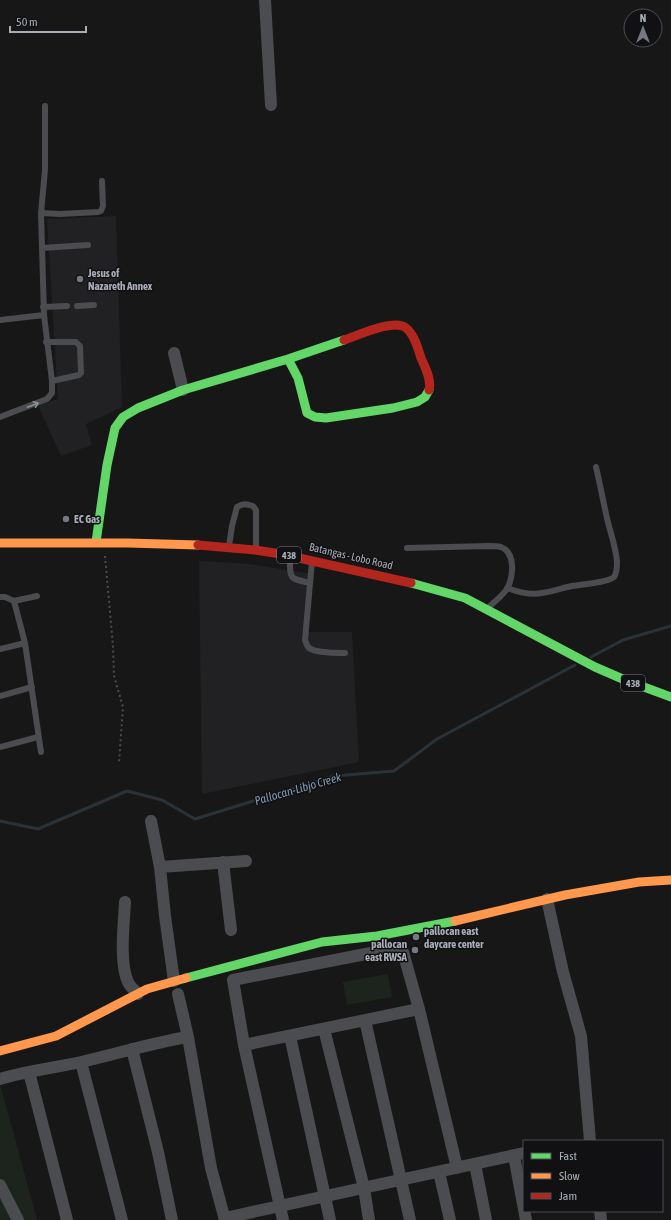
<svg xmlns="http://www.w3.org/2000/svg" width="671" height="1220" viewBox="0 0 671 1220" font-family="'Asap Condensed',sans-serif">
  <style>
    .built { fill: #212123 }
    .green { fill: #1d241e }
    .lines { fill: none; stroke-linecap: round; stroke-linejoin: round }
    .stream { stroke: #2a3239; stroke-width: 3 }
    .path { stroke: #4d4e52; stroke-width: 2; stroke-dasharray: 2 3; stroke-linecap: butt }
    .lane { stroke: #4b4c50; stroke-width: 6 }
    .street { stroke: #4b4c50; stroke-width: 12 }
    .fast { stroke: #63d668; stroke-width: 9 }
    .slow { stroke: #ff974d; stroke-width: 9 }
    .jam { stroke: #b3261e; stroke-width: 9 }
    .oneway { stroke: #8c9099 }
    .poi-dot { fill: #757880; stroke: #111113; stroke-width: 1.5 }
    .labels { text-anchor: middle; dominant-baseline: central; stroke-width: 3; stroke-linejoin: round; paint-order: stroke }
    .shield { fill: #111113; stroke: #7b7e86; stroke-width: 1 }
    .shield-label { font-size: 10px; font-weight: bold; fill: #a8adb8 }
    .poi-label { font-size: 11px; font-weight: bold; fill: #a8adb8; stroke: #111113; text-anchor: start }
    .street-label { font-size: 11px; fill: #a8adb8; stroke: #111113 }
    .water-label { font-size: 12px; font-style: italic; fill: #7f9bb3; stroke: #111113 }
  </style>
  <rect width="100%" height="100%" fill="#171717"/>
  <path class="built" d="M 116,216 L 122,407 L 86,424 L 92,445 L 61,456 L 38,406 L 58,399 L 47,219 Z
    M 199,561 L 250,564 L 312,574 L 306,632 L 352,632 L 359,762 L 202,794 Z"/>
  <path class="green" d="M 388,974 L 392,997 L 347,1005 L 343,982 Z
    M 0,1084 L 37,1220 L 0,1220 Z"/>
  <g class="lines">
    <path class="stream" d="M 591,657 L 623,640 L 671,626
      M 0,821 L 38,829 L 127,791 L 162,800 L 195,819 L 334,776 L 394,771 L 437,739 L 575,665"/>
    <path class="path" d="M 105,556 L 113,646 L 114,676 L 123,707 L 119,763"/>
    <path class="lane" d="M 41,213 L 45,170 L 45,106
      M 42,248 L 88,245
      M 77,306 L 94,305
      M 43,307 L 67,306
      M 0,320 L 44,315
      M 46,342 L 76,342 L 80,346 L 81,373 L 79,375 L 52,381
      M 0,417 L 47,399 L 52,393 L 52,381 L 44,315 L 41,213 L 60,214 L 98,212 L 101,211 L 103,206 L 102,181
      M 229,546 L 232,526 L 237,507 C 243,503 247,504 253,506 L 256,510 L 256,548
      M 407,548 L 488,546 C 492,546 497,546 501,547 C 516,553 513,576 508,587 C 504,595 494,602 488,608
      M 290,558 C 290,580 289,578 310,583
      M 312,561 L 305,640 C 306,643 307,646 309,648 C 316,653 337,653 345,653
      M 507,588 C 537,599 544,592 572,586 C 582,584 607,583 614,577 C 617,573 617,567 617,562 C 616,547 610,532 607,518 C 603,501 600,484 596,467
      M 0,597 L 5,597 L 14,601 L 37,596
      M 14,601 L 25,643 L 41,752
      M 0,649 L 25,643
      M 0,696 L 32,687
      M 0,747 L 38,737"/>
    <path class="street" d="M 265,0 L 271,105
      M 174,353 L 183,390
      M 151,821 L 160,867 L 165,916 L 174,981
      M 223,862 L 231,930
      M 160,867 L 246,861
      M 547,899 L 563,972 L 581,1036 L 590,1141
      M 125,902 C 124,923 119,963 128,982 C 130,987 135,990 138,994
      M 178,994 L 188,1037 L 211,1168 L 225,1220
      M 365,1020 L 410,1220
      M 324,1029 L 364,1188 L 369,1220
      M 290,1036 L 330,1220
      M 244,1045 L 419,1009
      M 132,1049 L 158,1152 L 172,1220
      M 81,1062 L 122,1220
      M 29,1072 L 67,1220
      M 0,1079 C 26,1071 54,1068 81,1062 C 117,1054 151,1043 188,1037
      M 514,1156 L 526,1220
      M 475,1164 L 486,1220
      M 439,1172 L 450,1220
      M 0,1185 L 18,1220
      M 600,1211 L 601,1220
      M 225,1218 L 524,1153
      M 283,1220 L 244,1045 L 233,980 L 391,949 L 397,949 L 403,952 L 419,1009 L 457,1168"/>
    <path class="fast" d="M 288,359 L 298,378 L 307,413 L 315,417 L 326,418 L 393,408 L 417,402 L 425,397 L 429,390
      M 96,542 L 107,465 L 115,428 L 123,417 L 138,408 L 183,390 L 288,359 L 344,340
      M 411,583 L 465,598 L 595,667 L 625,680 L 671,697
      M 186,978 L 322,942 L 377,936 L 455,921"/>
    <path class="slow" d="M 0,543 L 128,543 L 198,545
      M 455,921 L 565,895 L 639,882 L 671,880
      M 0,1051 L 56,1036 L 147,989 L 186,978"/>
    <path class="jam" d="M 344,340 C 357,336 394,318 406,328 C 414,334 418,348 421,358 C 425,367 432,380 429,390
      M 198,545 L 255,550 L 281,554 L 411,583"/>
  </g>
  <defs><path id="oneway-shaft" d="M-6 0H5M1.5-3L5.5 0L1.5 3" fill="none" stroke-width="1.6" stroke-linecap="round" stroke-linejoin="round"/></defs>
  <use class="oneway" href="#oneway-shaft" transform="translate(33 405) rotate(-22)"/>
  <g class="poi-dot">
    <circle cx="80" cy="279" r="4"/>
    <circle cx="66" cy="519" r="4"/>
    <circle cx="416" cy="937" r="4"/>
    <circle cx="415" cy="950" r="4"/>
  </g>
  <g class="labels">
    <g class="shield">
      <rect x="277" y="547" width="24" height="16" rx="3"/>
      <rect x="621" y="675" width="24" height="16" rx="3"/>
    </g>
    <g class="shield-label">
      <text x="289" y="555">438</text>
      <text x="633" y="683">438</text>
    </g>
    <g class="poi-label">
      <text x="88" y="273">Jesus of<tspan x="88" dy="13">Nazareth Annex</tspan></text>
      <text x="74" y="519">EC Gas</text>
      <text x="424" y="931">pallocan east<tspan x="424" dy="13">daycare center</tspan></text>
      <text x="407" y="944" text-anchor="end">pallocan<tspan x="407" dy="13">east RWSA</tspan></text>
    </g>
    <g class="street-label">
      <text transform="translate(351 556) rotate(13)">Batangas - Lobo Road</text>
    </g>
    <g class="water-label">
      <text transform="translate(298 789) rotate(-16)">Pallocan-Libjo Creek</text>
    </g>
  </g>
  <rect x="523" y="1140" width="140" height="72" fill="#111113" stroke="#4d4f55"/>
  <rect x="531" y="1153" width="20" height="6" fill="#63d668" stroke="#4d4f55"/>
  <text x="559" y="1160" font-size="12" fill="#a8adb8">Fast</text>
  <rect x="531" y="1173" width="20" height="6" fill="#ff974d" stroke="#4d4f55"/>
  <text x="559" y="1180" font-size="12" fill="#a8adb8">Slow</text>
  <rect x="531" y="1193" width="20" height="6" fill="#b3261e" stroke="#4d4f55"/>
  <text x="559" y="1200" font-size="12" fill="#a8adb8">Jam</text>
  <g transform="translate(643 28)"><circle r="19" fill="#111113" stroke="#4d4f55"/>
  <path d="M0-3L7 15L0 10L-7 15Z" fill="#757880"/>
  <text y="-6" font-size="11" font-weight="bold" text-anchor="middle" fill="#a8adb8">N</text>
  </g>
  <path d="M10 26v6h76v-6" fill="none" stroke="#a8adb8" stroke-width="2"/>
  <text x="16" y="26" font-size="12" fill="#a8adb8" stroke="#111113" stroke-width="3" paint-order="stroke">50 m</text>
</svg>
